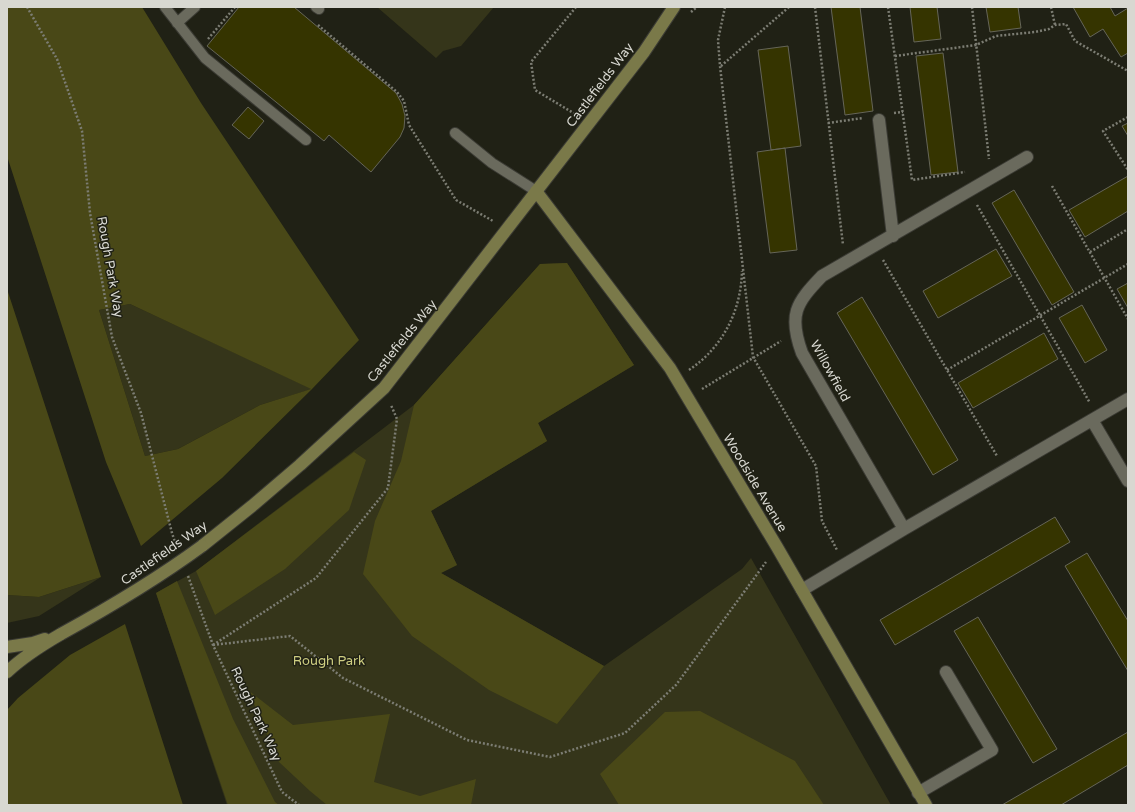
<svg xmlns="http://www.w3.org/2000/svg" width="1135" height="812" viewBox="0 0 1135 812" font-family="'Varela Round',sans-serif">
  <style>
    .green { fill: #35351a }
    .forest { fill: #494817; fill-rule: evenodd }
    .building { fill: #353400; stroke: #656558 }
    .lines { fill: none; stroke-linecap: round; stroke-linejoin: round }
    .lane-casing { stroke: #3b3b34; stroke-width: 12 }
    .street-casing { stroke: #3b3b34; stroke-width: 14 }
    .secondary-casing { stroke: #3b3b34; stroke-width: 14 }
    .path { stroke: #7c7d73; stroke-width: 2.5; stroke-dasharray: 2 2; stroke-linecap: butt }
    .lane { stroke: #6a6a5d; stroke-width: 10 }
    .street { stroke: #6a6a5d; stroke-width: 12 }
    .secondary { stroke: #7a7949; stroke-width: 12 }
    .secondary-bridge-casing { stroke: #3b3b34; stroke-width: 14; stroke-linecap: butt }
    .secondary-bridge { stroke: #7a7949; stroke-width: 12 }
    .labels { text-anchor: middle; dominant-baseline: central; stroke-width: 3; stroke-linejoin: round; paint-order: stroke }
    .street-label { font-size: 13px; fill: #d8d8d1; stroke: #202115 }
    .park-label { font-size: 13px; fill: #cece81; stroke: #202115 }
  </style>
  <rect width="100%" height="100%" fill="#202115"/>
  <path class="green" d="M 377,7 L 494,7 L 461,46 L 443,51 L 436,58 Z
    M 567,263 L 634,365 L 538,423 L 547,441 L 431,511 L 457,565 L 441,573 L 604,666 L 742,569 L 751,558 L 891,805 L 227,805 L 156,593 L 196,571 L 414,405 L 540,264 Z
    M 130,304 L 312,389 L 260,405 L 178,449 L 145,456 L 99,310 Z
    M 101,577 L 39,616 L 7,623 L 7,595 L 39,597 Z"/>
  <path class="forest" d="M 7,7 L 142,7 L 201,103 L 359,340 L 312,389 L 222,478 L 141,546 L 106,462 L 7,156 ZM 130,304 L 311,389 L 260,405 L 178,449 L 145,456 L 99,310 Z
    M 567,263 L 634,365 L 538,423 L 547,441 L 431,511 L 457,565 L 441,573 L 604,666 L 557,724 L 489,690 L 412,636 L 363,574 L 375,521 L 401,461 L 414,405 L 540,264 Z
    M 7,289 L 101,577 L 39,597 L 7,595 Z
    M 354,452 L 366,460 L 349,510 L 285,569 L 215,615 L 196,571 Z
    M 177,581 L 233,719 L 275,802 L 279,805 L 228,805 L 156,593 Z
    M 125,624 L 183,805 L 7,805 L 7,710 L 18,698 L 70,655 Z
    M 248,690 L 293,725 L 390,714 L 374,782 L 420,796 L 476,779 L 471,805 L 327,805 L 310,791 L 279,762 Z
    M 700,711 L 795,761 L 824,805 L 619,805 L 600,774 L 665,712 Z"/>
  <path class="building" d="M 239,7 L 294,7 L 396,93 L 402,104 L 405,116 L 404,128 L 400,137 L 371,172 L 329,135 L 324,141 L 207,46 Z
    M 831,7 L 860,7 L 873,111 L 845,115 Z
    M 910,7 L 937,7 L 941,39 L 914,42 Z
    M 986,7 L 1018,7 L 1021,28 L 990,32 Z
    M 1073,7 L 1110,7 L 1115,16 L 1128,8 L 1128,53 L 1121,57 L 1103,29 L 1090,37 Z
    M 788,46 L 801,146 L 771,150 L 758,50 Z
    M 943,53 L 958,172 L 931,175 L 916,56 Z
    M 248,107 L 264,121 L 249,139 L 232,125 Z
    M 1128,123 L 1128,136 L 1122,126 Z
    M 785,148 L 797,250 L 770,253 L 757,152 Z
    M 1128,176 L 1128,211 L 1085,237 L 1069,210 Z
    M 1014,190 L 1074,292 L 1052,305 L 992,203 Z
    M 996,249 L 1012,276 L 938,318 L 923,291 Z
    M 1128,283 L 1128,308 L 1117,289 Z
    M 862,297 L 958,460 L 933,475 L 837,313 Z
    M 1082,305 L 1107,350 L 1085,363 L 1059,318 Z
    M 1044,333 L 1058,359 L 973,408 L 958,383 Z
    M 1055,517 L 1070,542 L 895,645 L 880,620 Z
    M 1087,553 L 1128,621 L 1128,671 L 1065,566 Z
    M 978,617 L 1057,749 L 1033,763 L 954,631 Z
    M 1128,732 L 1128,765 L 1061,805 L 1002,805 Z"/>
  <g class="lines">
    <g class="lane-casing">
      <path id="lane" d="M 165,7 L 205,58 L 306,140
        M 316,7 L 319,9
        M 177,23 L 195,7
        M 455,133 L 492,163 L 536,191"/>
    </g>
    <g class="street-casing">
      <path id="street" d="M 879,120 L 893,236
        M 1092,420 L 1128,481
        M 904,529 L 802,353 C 788,315 796,303 822,276 L 1027,157
        M 802,590 L 904,529 L 1128,399
        M 918,793 L 992,750 L 946,672"/>
    </g>
    <g class="secondary-casing">
      <path id="secondary" d="M 536,191 L 670,368 L 777,547 L 926,805
        M 202,546 L 252,506 L 300,465 L 384,388 L 644,52 L 674,7
        M 7,647 L 33,643 L 45,639
        M 7,672 C 23,657 42,645 61,634"/>
    </g>
    <path class="path" d="M 27,7 L 57,59 L 82,131 L 90,213 L 112,337 L 141,413 L 172,533 L 176,545
      M 725,7 L 718,40 L 720,66 L 753,357 L 816,466 L 822,521 L 837,550
      M 815,7 L 843,245
      M 888,7 L 912,180 L 965,172
      M 972,7 L 989,159
      M 1051,7 L 1055,25
      M 691,12 L 697,7
      M 318,25 L 397,92 L 404,101 L 409,125 L 456,200 L 493,221
      M 208,39 L 235,7
      M 895,56 L 976,45 L 996,36 L 1035,32 L 1049,29 L 1055,25 L 1066,24 L 1075,41 L 1128,71
      M 721,66 L 789,7
      M 894,113 L 903,112
      M 575,114 L 535,90 L 531,62 L 576,7
      M 1128,117 L 1103,131 L 1128,170
      M 828,123 L 863,118
      M 1052,186 L 1128,319
      M 977,205 L 1090,403
      M 1090,252 L 1128,229
      M 883,260 L 997,456
      M 689,370 C 723,347 741,311 742,271
      M 947,370 L 1128,264
      M 702,389 L 781,341
      M 188,576 L 213,645 L 282,792 L 299,805
      M 213,645 L 290,636 L 343,678 L 467,740 L 550,757 L 625,733 L 676,685 L 766,562
      M 213,645 L 316,578 L 388,488 L 397,419 L 391,405"/>
    <use href="#lane" class="lane"/>
    <use href="#street" class="street"/>
    <use href="#secondary" class="secondary"/>
    <g class="secondary-bridge-casing">
      <path id="secondary-bridge" d="M 61,634 C 110,607 157,579 202,546"/>
    </g>
    <use href="#secondary-bridge" class="secondary-bridge"/>
  </g>
  <g class="labels">
    <g class="street-label">
      <text transform="translate(600 85) rotate(-53)">Castlefields Way</text>
      <text transform="translate(110 267) rotate(80)">Rough Park Way</text>
      <text transform="translate(402 341) rotate(-51)">Castlefields Way</text>
      <text transform="translate(830 371) rotate(61)">Willowfield</text>
      <text transform="translate(755 483) rotate(59)">Woodside Avenue</text>
      <text transform="translate(164 553) rotate(-35)">Castlefields Way</text>
      <text transform="translate(256 714) rotate(65)">Rough Park Way</text>
    </g>
    <g class="park-label">
      <text x="329" y="661">Rough Park</text>
    </g>
  </g>
  <rect width="1135" height="812" fill="none" stroke="#d8d8d1" stroke-width="16"/>
</svg>
